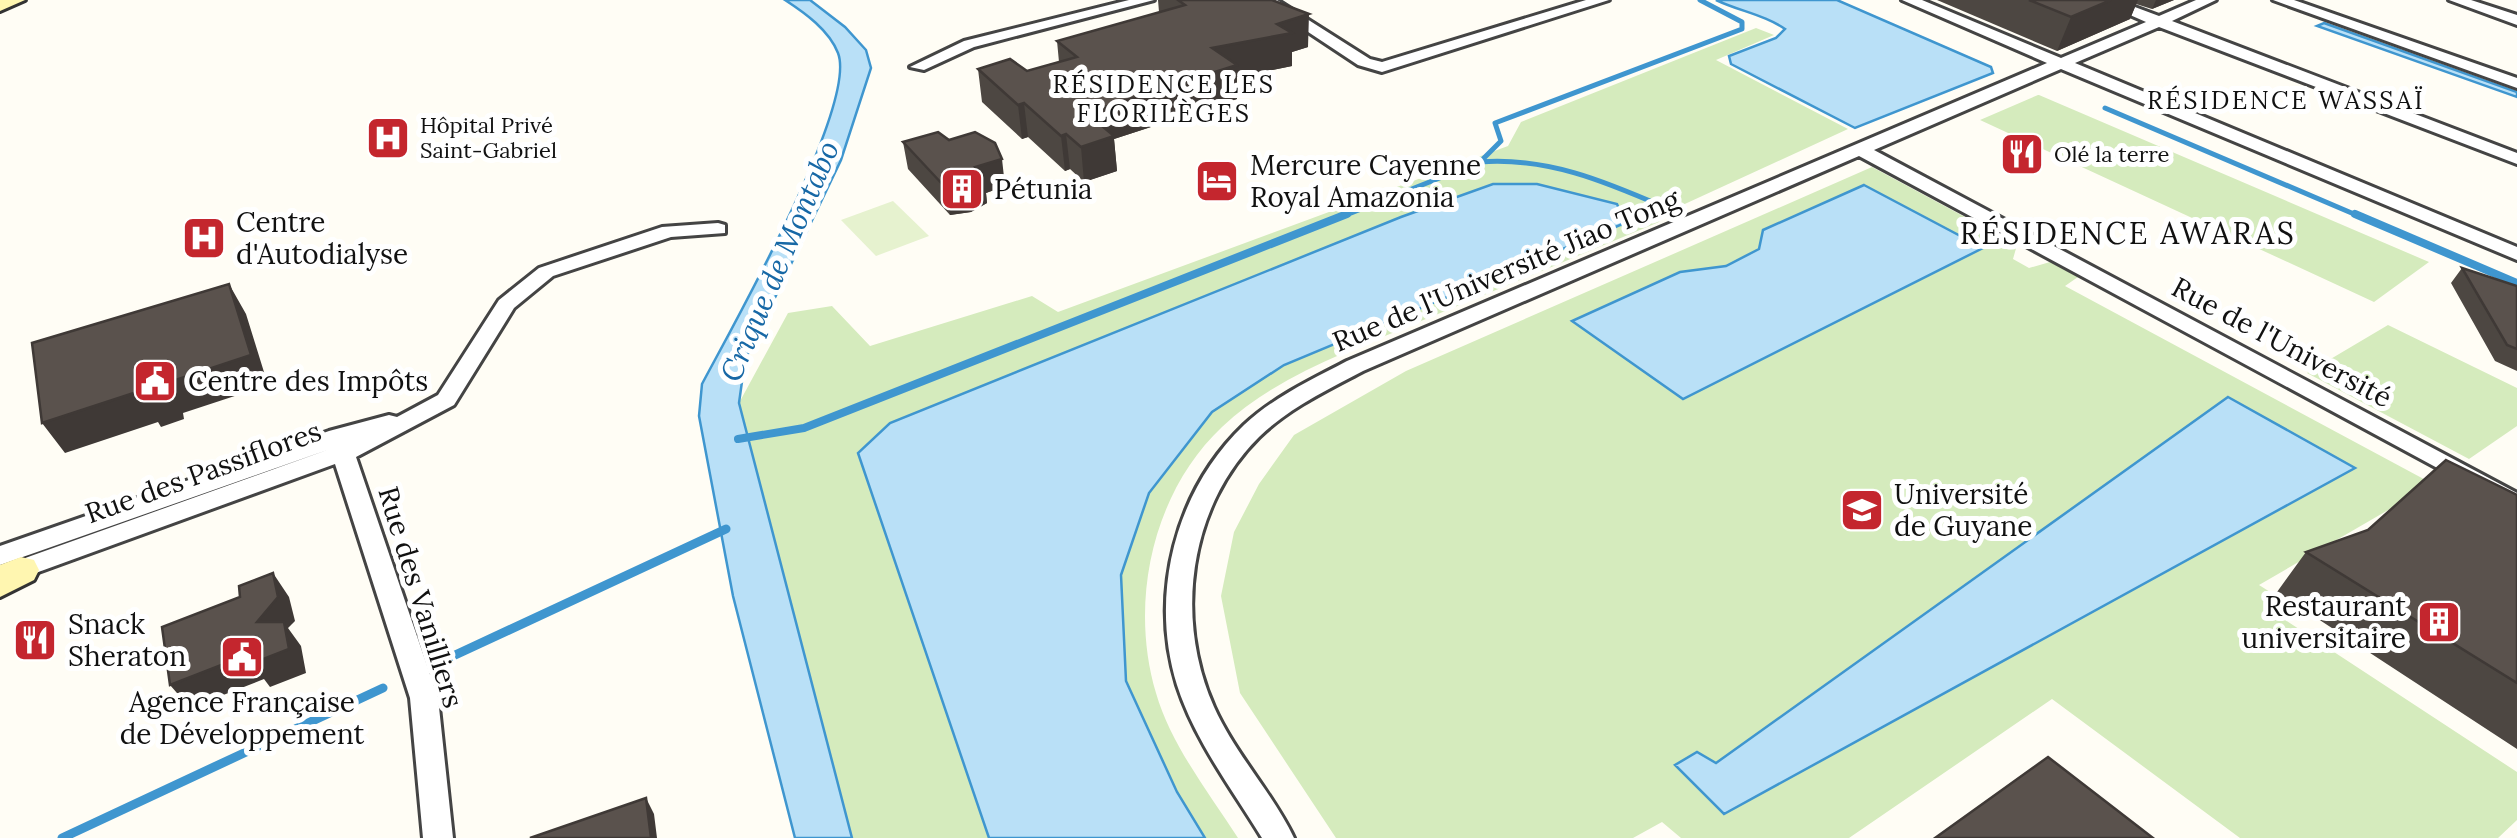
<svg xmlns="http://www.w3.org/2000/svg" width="2517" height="838" viewBox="0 0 2517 838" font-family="Lora,serif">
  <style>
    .green { fill: #d5ebbd }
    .pitch { fill: #e6f2cf }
    .water { fill: #b9e0f7; stroke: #3f96cf; stroke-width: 2.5 }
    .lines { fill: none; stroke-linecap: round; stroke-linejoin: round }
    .stream-far2 { stroke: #3f96cf; stroke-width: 5 }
    .stream-far1 { stroke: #3f96cf; stroke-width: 8 }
    .stream { stroke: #3f96cf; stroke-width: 9 }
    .minor-casing { stroke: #444; stroke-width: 6 }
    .secondary-casing { stroke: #333; stroke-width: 6 }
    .minor { fill: #fff; fill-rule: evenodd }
    .secondary { fill: #fff6b0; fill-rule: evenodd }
    .wall { fill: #4d4742 }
    .shaded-wall { fill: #3f3936 }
    .building { fill: #5a524d; stroke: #3f3936; stroke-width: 2.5 }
    .labels { text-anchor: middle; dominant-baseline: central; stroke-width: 10; stroke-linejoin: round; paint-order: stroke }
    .far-poi-label { font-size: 22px; fill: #111; stroke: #fff; text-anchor: start }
    .far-neighbourhood-label { font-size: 25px; letter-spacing: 2.5px; fill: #111; stroke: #fff }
    .poi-label { font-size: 28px; fill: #111; stroke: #fff; text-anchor: start }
    .street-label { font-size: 28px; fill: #111; stroke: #fff }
    .neighbourhood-label { font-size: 30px; letter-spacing: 2.5px; fill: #111; stroke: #fff }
    .water-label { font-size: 30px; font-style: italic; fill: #1768a6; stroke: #fff }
  </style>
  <rect width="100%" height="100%" fill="#fffdf5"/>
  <path class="green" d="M 1756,28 L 1774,35 L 1716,60 L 1848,129 L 1663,214 L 1659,222 C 1580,255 1501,288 1421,321 C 1353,350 1277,375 1222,427 C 1152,493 1129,603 1156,693 C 1171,745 1209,793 1238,838 L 1205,838 L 1177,792 L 1126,681 L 1121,575 L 1149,493 L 1212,412 L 1284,365 L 1625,224 L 1537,184 L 1493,184 L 1401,217 L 890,423 L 858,452 L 989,838 L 852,838 L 739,403 L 788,313 L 832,306 L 870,346 L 1032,296 L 1058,312 L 1508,146 L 1521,122 Z
    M 2038,95 L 2039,95 L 2429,262 L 2374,302 L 1980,120 Z
    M 1872,167 L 2017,245 L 2013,259 L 2029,268 L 2050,262 L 2078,277 L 2065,286 L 2433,484 L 2259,585 L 2291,605 L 2282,618 L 2517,772 L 2517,820 L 2498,838 L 2240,838 L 2052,699 L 1849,838 L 1681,838 L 1662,822 L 1633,838 L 1336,838 L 1240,693 L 1221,596 L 1234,532 L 1259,484 L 1294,435 L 1406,371 Z
    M 2388,325 L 2517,388 L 2517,426 L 2469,459 L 2307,373 Z"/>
  <path class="pitch" d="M 893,201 L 929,236 L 876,256 L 841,220 Z"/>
  <path class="water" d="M 785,0 L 810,0 L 845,27 L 866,50 L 871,68 L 841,160 L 745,360 L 739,403 L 852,838 L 795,838 L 733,596 L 699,416 L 702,384 C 731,329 858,105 838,53 C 829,30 805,13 785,0 Z
    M 1716,0 L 1837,0 L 1991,67 L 1993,73 L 1855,128 L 1731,64 L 1729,56 L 1776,38 L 1785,29 C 1765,15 1739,11 1716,0 Z
    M 2324,23 L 2517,92 L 2517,97 L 2317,26 Z
    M 1493,184 L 1537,184 L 1617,204 L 1625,223 L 1284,365 L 1212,412 L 1149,493 L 1121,575 L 1126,681 L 1177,792 L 1205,838 L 989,838 L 858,453 L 890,423 L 1401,217 Z
    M 1864,185 L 1983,248 L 1683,399 L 1572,321 L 1680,272 L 1726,266 L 1759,249 L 1763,230 Z
    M 2228,397 L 2355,468 L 1724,814 L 1675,765 L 1697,752 L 1716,763 Z"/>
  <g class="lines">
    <path class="stream-far2" d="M 2105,108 L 2361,217
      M 1481,161 L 1501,141 L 1495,123 L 1742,29 L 1742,22 L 1700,0
      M 1341,217 L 1480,162 C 1547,157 1604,181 1664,207"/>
    <path class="stream-far1" d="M 2355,214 L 2517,283
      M 738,439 L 804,428 L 1347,214"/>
    <path class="stream" d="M 453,656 L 726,529
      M 62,838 L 383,688"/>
    <g class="minor-casing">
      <path id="minor" d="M 1129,0 L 1154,0 L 974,47 L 924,70 L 910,67 L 964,41 Z
        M 1260,0 L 1277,0 L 1370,59 L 1382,62 L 1586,0 L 1609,0 L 1382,72 L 1358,65 Z
        M 1902,0 L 1922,0 L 2061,58 L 2146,22 L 2096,0 L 2116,0 L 2159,16 L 2196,0 L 2216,0 L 2172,21 L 2517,153 L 2517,164 L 2159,27 L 2075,63 L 2517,247 L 2517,260 L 2061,69 L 1874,150 L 2517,493 L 2517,511 L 1859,156 L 1363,371 C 1327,390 1289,408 1259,437 C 1189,506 1174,618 1214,707 C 1235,754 1272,792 1294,838 L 1262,838 C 1232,789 1195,741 1177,685 C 1149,595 1175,491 1244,425 C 1274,397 1311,380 1347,361 L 2047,63 Z
        M 2273,0 L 2294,0 L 2517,78 L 2517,88 Z
        M 2449,0 L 2471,0 L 2517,15 L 2517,25 Z
        M 718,223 L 725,225 L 725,233 L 671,237 L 553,276 L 514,308 L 454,405 L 356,457 L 438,698 L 453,838 L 423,838 L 410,698 L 335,464 L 0,586 L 0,567 L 330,449 L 0,565 L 0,546 L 329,431 L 389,415 L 397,417 L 438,395 L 499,300 L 539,268 L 662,227 Z"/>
    </g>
    <g class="secondary-casing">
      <path id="secondary" d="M 0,0 L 25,0 L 0,11 Z
        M 21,557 L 34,560 L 39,570 L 34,580 L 0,597 L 0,565 Z"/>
    </g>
    <use href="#minor" class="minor"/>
    <use href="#secondary" class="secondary"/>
  </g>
  <path class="wall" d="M 1158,0 L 1272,0 L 1308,47 L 1292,52 L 1292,66 L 1237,77 L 1237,99 L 1114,139 L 1117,171 L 1084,182 L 1070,169 L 1065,171 L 1028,137 L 1022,139 L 982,102 L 978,69 L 1027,71 L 1059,62 L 1057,41 L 1159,12 Z
    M 1937,0 L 2174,0 L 2152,9 L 2136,4 L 2130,19 L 2057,51 Z
    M 949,140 L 1005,186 L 986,193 L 987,203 L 971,212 L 950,215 L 908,169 L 903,142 Z
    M 2462,268 L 2517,286 L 2517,371 L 2495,361 L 2451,283 Z
    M 2517,495 L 2517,749 L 2277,592 L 2306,552 Z"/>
  <path class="shaded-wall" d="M 2111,0 L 2138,0 L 2130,19 L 2057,51 L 2071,17 Z
    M 2156,0 L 2174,0 L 2152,9 Z
    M 1309,14 L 1308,47 L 1292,52 L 1292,66 L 1237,77 L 1237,99 L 1114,139 L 1117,171 L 1084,182 L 1081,147 L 1095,110 L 1212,48 L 1277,24 Z
    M 1024,103 L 1028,137 L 1022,139 L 1018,105 Z
    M 1066,134 L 1070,169 L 1065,171 L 1061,136 Z
    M 1002,159 L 1005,186 L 986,193 L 987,203 L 971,212 L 950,215 L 945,187 L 975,167 Z
    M 229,284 L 246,314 L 268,385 L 183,413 L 184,419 L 161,427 L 158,422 L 65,453 L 42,423 L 163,384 Z
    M 273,573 L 289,597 L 295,621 L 288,628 L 301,646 L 306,673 L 270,687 L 264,679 L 190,708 L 170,685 L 257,622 Z
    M 646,798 L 654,814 L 657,838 L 651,838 Z"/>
  <path class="building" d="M 1178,0 L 1272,0 L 1309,14 L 1277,24 L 1292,33 L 1212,48 L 1237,65 L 1095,110 L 1101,114 L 1096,116 L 1102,120 L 1097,122 L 1114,136 L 1081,147 L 1066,134 L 1061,136 L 1024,103 L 1018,105 L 978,69 L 1010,59 L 1027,71 L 1077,57 L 1057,41 L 1185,5 Z
    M 2029,0 L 2111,0 L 2071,17 Z
    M 938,132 L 949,140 L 975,132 L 995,143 L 1002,159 L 975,167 L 983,175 L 966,184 L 945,187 L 903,142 Z
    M 2462,268 L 2517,286 L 2517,349 L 2507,345 Z
    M 229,284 L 251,355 L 163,384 L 164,389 L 141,397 L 140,391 L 42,423 L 32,343 Z
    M 2446,460 L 2517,495 L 2517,683 L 2306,552 L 2368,530 Z
    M 273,573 L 278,597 L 257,622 L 284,622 L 289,649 L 253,663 L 252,653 L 170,685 L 162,627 L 240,597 L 239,586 Z
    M 2048,757 L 2153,838 L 1935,838 Z
    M 646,798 L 651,838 L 530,838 Z"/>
  <defs>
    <g id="hospital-square" transform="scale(2.25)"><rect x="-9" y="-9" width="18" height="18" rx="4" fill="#c4262e" stroke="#fff"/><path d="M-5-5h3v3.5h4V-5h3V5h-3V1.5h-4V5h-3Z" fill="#fff"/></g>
    <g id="restaurant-square" transform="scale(2.25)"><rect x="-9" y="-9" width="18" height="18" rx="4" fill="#c4262e" stroke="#fff"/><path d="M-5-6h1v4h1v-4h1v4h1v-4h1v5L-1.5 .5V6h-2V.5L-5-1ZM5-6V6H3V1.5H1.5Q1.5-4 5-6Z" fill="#fff"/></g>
    <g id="hotel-square" transform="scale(2.25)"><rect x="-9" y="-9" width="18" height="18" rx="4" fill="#c4262e" stroke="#fff"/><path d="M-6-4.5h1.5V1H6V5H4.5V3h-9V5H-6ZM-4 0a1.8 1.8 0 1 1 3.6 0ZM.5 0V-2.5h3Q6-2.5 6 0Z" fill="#fff"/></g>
    <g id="building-square" transform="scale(2.25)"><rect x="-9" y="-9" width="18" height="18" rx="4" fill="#c4262e" stroke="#fff"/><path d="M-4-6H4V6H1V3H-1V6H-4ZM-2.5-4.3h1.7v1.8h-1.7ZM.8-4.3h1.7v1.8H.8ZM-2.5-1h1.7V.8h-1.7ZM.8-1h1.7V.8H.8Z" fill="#fff"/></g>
    <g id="civic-square" transform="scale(2.25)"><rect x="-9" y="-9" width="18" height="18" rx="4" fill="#c4262e" stroke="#fff"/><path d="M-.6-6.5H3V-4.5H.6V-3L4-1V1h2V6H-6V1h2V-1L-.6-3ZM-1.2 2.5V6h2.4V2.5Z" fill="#fff"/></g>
    <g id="university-square" transform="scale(2.25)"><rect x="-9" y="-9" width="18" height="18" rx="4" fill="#c4262e" stroke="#fff"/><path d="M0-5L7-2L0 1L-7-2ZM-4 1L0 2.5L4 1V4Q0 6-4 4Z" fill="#fff"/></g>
  </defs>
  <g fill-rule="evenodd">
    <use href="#hospital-square" x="388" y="138"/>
    <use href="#restaurant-square" x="2022" y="154"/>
    <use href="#hotel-square" x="1217" y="181"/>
    <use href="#building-square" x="962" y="189"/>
    <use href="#hospital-square" x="204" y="238"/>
    <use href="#civic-square" x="155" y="381"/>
    <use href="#university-square" x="1862" y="510"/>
    <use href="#building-square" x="2439" y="622"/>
    <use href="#restaurant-square" x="35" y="640"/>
    <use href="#civic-square" x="242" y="657"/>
  </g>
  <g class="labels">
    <g class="far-poi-label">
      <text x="420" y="125">Hôpital Privé<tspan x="420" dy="25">Saint-Gabriel</tspan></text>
      <text x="2054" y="154">Olé la terre</text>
    </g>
    <g class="far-neighbourhood-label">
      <text x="1164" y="84">RÉSIDENCE LES<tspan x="1164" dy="29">FLORILÈGES</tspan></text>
      <text x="2286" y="100">RÉSIDENCE WASSAÏ</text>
    </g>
    <g class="poi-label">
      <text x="1250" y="165">Mercure Cayenne<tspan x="1250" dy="32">Royal Amazonia</tspan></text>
      <text x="994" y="189">Pétunia</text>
      <text x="236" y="222">Centre<tspan x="236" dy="32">d'Autodialyse</tspan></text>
      <text x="188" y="381">Centre des Impôts</text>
      <text x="1894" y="494">Université<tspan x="1894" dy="32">de Guyane</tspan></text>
      <text x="2406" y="606" text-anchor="end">Restaurant<tspan x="2406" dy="32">universitaire</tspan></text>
      <text x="68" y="624">Snack<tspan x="68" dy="32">Sheraton</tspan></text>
      <text x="242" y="702" text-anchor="middle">Agence Française<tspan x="242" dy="32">de Développement</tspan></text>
    </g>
    <g class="street-label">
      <text transform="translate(1506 270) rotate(-23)">Rue de l'Université Jiao Tong</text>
      <text transform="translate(2282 342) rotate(28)">Rue de l'Université</text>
      <text transform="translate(203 472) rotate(-20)">Rue des Passiflores</text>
      <text transform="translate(421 597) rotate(73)">Rue des Vanilliers</text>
    </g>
    <g class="neighbourhood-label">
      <text x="2128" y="233">RÉSIDENCE AWARAS</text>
    </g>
    <g class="water-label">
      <text transform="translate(779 261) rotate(-67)">Crique de Montabo</text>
    </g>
  </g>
</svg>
